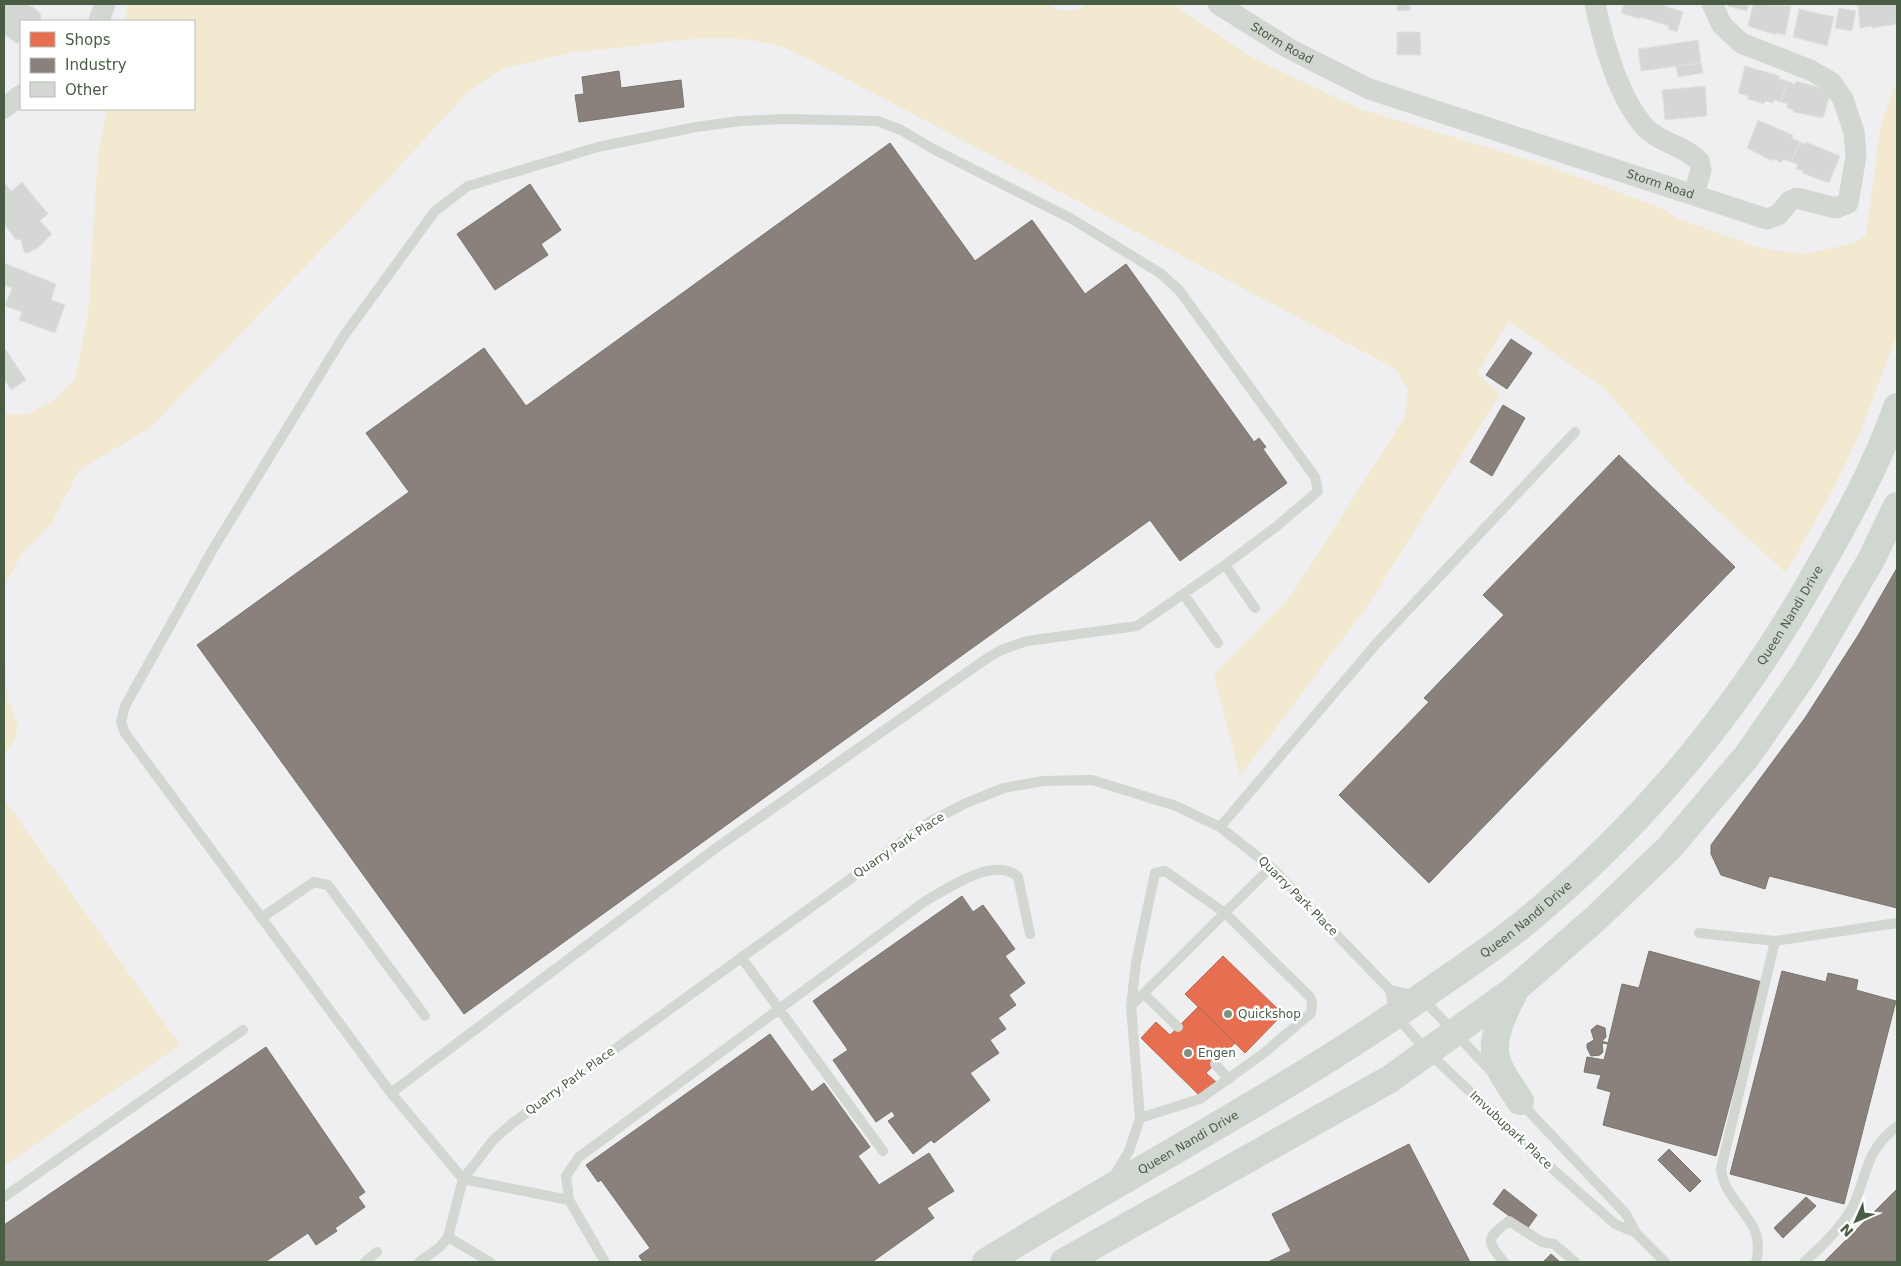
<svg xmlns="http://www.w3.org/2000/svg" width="1901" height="1266" viewBox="0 0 1901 1266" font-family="'DejaVu Sans',sans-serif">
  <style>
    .green { fill: #f2e9d0 }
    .shops { fill: #e76f51; stroke: #b76a4d }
    .industry { fill: #8a817c; stroke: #76766b }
    .building { fill: #d5d7d5; stroke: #e0e1e1 }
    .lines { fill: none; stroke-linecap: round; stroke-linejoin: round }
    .service { stroke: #d2d7d1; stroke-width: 10 }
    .minor { stroke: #d2d7d1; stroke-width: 21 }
    .secondary { stroke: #d0d6d0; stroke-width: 28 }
    .poi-dot { fill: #829080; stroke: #fff; stroke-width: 2 }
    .labels { text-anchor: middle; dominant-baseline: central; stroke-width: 5; stroke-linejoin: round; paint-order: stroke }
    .street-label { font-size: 12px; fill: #485d44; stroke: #fff }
    .poi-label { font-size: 12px; fill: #485d44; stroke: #fff; text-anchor: start }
  </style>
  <rect width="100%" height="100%" fill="#efeef0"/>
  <path class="green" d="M 128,4 L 1045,4 L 1062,11 L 1080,10 L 1085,4 L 1173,4 L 1251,57 L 1360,109 L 1546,165 L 1661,208 L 1678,219 L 1764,249 L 1807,254 L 1853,243 L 1866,236 L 1881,123 L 1897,81 L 1897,335 L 1860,432 L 1833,489 L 1786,573 L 1686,482 L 1604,388 L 1508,321 L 1477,374 L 1500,394 L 1368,605 L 1240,776 L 1214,675 L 1290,597 L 1405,417 L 1408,390 L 1396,369 L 805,57 L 782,47 L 752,40 L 726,38 L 692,39 L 570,53 L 504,68 L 467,93 L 349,221 L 150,428 L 79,470 L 51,524 L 22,553 L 4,587 L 4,414 L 29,414 L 55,399 L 75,379 L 88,314 L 98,154 L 107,109 L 194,109 L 194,21 L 124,21 Z
    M 4,656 C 9,669 4,681 7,695 C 8,705 18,717 17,728 C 17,739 10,747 4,755 Z
    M 4,799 L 180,1045 L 4,1166 Z"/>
  <path class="shops" d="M 1223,956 L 1283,1014 L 1245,1053 L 1185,994 Z
    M 1198,1007 L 1235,1043 L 1206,1073 L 1216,1082 L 1201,1097 L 1141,1038 L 1156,1022 L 1170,1035 Z"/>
  <path class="industry" d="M 619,71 L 621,88 L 681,80 L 684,107 L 579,122 L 575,95 L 584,94 L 582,77 Z
    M 890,143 L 975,261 L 1032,220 L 1085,294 L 1126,264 L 1254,442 L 1259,438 L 1266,447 L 1263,449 L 1287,483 L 1180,561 L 1150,520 L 464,1014 L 197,645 L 409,492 L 366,433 L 484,348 L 526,406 Z
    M 530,184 L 561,230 L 541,244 L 548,255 L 495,290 L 457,234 Z
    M 1511,339 L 1532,353 L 1507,389 L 1486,375 Z
    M 1503,405 L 1525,418 L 1492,476 L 1470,462 Z
    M 1619,455 L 1735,567 L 1429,883 L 1339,795 L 1429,702 L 1424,698 L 1504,615 L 1483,595 Z
    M 1897,568 L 1897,908 L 1769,876 L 1765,889 L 1721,875 L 1711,854 L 1711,845 L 1805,718 L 1859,634 Z
    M 962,896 L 973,912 L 983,905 L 1015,949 L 1005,956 L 1025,983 L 1009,995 L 1016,1005 L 998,1018 L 1006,1029 L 990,1040 L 999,1053 L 970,1073 L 990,1100 L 934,1143 L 931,1140 L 913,1154 L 888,1121 L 895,1116 L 892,1111 L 876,1122 L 833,1060 L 848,1050 L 813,1001 Z
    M 1649,951 L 1762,982 L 1716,1156 L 1603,1125 L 1611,1092 L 1597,1088 L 1601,1075 L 1584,1072 L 1587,1057 L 1604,1060 L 1608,1044 L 1602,1043 L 1603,1052 L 1600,1055 L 1591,1056 L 1587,1048 L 1587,1044 L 1594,1040 L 1591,1030 L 1597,1025 L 1605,1028 L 1606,1037 L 1602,1041 L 1608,1043 L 1622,984 L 1639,988 Z
    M 1782,971 L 1826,982 L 1828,973 L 1858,980 L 1856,990 L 1896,1001 L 1844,1204 L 1730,1174 Z
    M 770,1034 L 812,1092 L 824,1083 L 870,1147 L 858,1156 L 879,1185 L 929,1153 L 954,1191 L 927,1208 L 934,1218 L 872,1262 L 643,1262 L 639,1256 L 650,1248 L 601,1180 L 598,1182 L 586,1165 Z
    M 266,1047 L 365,1192 L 358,1197 L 365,1207 L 335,1228 L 337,1231 L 316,1245 L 308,1233 L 265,1262 L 4,1262 L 4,1225 Z
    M 1409,1144 L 1470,1262 L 1268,1262 L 1291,1251 L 1272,1214 Z
    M 1669,1149 L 1701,1181 L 1690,1192 L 1658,1160 Z
    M 1504,1189 L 1537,1215 L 1527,1229 L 1493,1204 Z
    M 1897,1189 L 1897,1262 L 1824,1262 Z
    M 1806,1197 L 1816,1206 L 1783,1238 L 1774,1228 Z
    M 1551,1254 L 1560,1262 L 1543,1262 Z"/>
  <path class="building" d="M 4,4 L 29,4 L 29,6 L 33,7 L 41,14 L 41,21 L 21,21 L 21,40 L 17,44 L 4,34 Z
    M 1397,4 L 1410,4 L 1410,10 L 1397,11 Z
    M 1624,4 L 1660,4 L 1683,12 L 1677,32 L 1668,29 L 1669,26 L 1640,17 L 1640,19 L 1621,13 Z
    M 1728,4 L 1749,4 L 1747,11 L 1727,6 Z
    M 1753,4 L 1791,6 L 1785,35 L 1776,33 L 1776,35 L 1748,26 Z
    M 1858,4 L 1897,4 L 1897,24 L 1872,28 L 1872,26 L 1860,28 Z
    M 1839,8 L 1856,11 L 1852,31 L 1835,28 Z
    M 1799,9 L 1834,17 L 1827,46 L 1793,37 Z
    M 1397,32 L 1420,32 L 1421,55 L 1397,55 Z
    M 1698,40 L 1701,63 L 1641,71 L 1638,49 Z
    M 1701,63 L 1703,73 L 1678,77 L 1676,66 Z
    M 1745,66 L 1780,76 L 1779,79 L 1787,81 L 1781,102 L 1774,100 L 1773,103 L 1765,101 L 1764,104 L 1748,99 L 1748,96 L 1738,93 Z
    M 1787,81 L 1795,84 L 1796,81 L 1831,91 L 1823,118 L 1793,112 L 1794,110 L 1787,108 L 1788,104 L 1781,102 Z
    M 1705,86 L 1707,116 L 1665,120 L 1662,90 Z
    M 1758,120 L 1793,135 L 1792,138 L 1800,142 L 1791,162 L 1783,159 L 1781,163 L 1774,159 L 1772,161 L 1747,148 Z
    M 1800,142 L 1805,144 L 1806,142 L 1840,156 L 1829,183 L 1802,173 L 1803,171 L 1796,169 L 1798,165 L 1791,162 Z
    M 22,182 L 48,214 L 40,221 L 52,234 L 39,247 L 28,253 L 24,252 L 21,240 L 15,239 L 6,226 L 4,227 L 4,185 L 5,183 L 11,191 Z
    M 4,263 L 56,284 L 51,300 L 65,305 L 55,333 L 19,320 L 22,312 L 5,306 L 12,288 L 4,285 Z
    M 4,347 L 26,380 L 11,390 L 4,379 Z"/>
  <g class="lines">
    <path class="service" d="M 1225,565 L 1255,608
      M 1184,595 L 1218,643
      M 1220,827 L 1376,644 L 1575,432
      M 261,918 L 314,882 L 328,885 L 425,1016
      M 1699,933 L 1775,941 L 1721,1169 C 1725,1206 1768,1219 1756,1262
      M 1775,941 L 1897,923
      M 741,957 L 883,1151
      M 1390,990 L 1421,997 L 1491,1071
      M 1144,994 L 1178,1027
      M 1131,1006 L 1271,867
      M 1215,1064 L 1229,1079
      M 391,1093 L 716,848 L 986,659 L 1001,650 L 1027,641 L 1137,626 L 1225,565 L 1277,526 L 1318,491 L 1315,477 L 1179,290 L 1160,273 L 1072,219 L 935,150 L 901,130 L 878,121 L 785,119 L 740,121 L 696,127 L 598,147 L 468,186 L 435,211 L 343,337 L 213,549 L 125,706 L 121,722 L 125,733 L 391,1093 L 463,1179 L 569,1200
      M 1520,1102 L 1626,1214 L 1636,1233 L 1665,1262
      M 1113,1178 L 1129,1151 L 1140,1118 L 1131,1006 L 1136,963 L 1155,873 L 1165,871 L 1225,913 L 1310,997 L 1312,1003 L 1311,1013 L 1264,1053 L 1200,1099 L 1140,1118
      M 4,1197 L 243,1030
      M 448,1237 L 490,1262
      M 365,1262 L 377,1252
      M 419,1262 L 440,1247 L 448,1237 L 463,1179 L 494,1139 L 514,1122 L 929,822 L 966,803 L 1004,788 L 1043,781 L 1092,780 L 1176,806 L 1220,827 L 1271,867 L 1390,990 L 1395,1015 L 1428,1052 L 1540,1158 L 1615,1224 L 1636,1233
      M 605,1262 L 569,1200 L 566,1176 L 579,1157 L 924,902 C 947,889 994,855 1018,877 L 1030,934
      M 1504,1262 C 1485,1240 1487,1238 1509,1221 L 1542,1242 L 1554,1244 L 1575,1262
      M 1804,1262 C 1820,1248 1837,1232 1849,1213 C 1870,1177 1860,1156 1897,1126"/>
    <g class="minor">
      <path id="s1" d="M 1218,4 L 1288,48 L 1369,89 L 1767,219 L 1778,215 L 1790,201 L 1797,198 L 1836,208 L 1848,203 L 1856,156 L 1854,132 L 1843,99 L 1831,82 L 1810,70 L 1741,43 L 1722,25 L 1712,4"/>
      <path d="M 1595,4 C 1603,42 1620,104 1649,131 C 1663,143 1686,147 1699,161 L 1701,170 L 1694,194"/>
      <path d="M 99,21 L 105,4"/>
      <path d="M 4,108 L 21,95"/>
    </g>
    <g class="secondary">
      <path d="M 1515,990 C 1505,1011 1489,1038 1497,1061 C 1501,1075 1513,1089 1520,1101"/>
      <path id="s2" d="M 986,1262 C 1130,1173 1281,1095 1420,998 C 1456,972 1495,948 1529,919 C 1643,824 1739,709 1812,580 C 1844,524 1876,468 1897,407"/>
      <path d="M 1064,1262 L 1390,1079 L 1515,989 L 1594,920 L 1669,848 L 1747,756 L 1806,671 L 1871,560 L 1897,506"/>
    </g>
  </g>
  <g class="poi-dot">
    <circle cx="1228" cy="1014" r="5"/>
    <circle cx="1188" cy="1053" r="5"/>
  </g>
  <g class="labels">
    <g class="street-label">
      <text stroke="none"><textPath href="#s1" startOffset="75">Storm Road</textPath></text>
      <text stroke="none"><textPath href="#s1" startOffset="480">Storm Road</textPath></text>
      <text stroke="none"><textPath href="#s2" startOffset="1045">Queen Nandi Drive</textPath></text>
      <text transform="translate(899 845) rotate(-34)">Quarry Park Place</text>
      <text transform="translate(1298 896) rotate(45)">Quarry Park Place</text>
      <text stroke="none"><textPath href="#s2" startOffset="640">Queen Nandi Drive</textPath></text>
      <text transform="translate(570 1081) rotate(-36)">Quarry Park Place</text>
      <text transform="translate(1511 1130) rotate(43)">Imvubupark Place</text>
      <text stroke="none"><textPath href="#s2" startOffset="235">Queen Nandi Drive</textPath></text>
    </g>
    <g class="poi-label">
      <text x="1238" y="1014">Quickshop</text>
      <text x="1198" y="1053">Engen</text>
    </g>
  </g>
  <rect width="1901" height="1266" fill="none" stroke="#485d44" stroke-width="10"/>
  <rect x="20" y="20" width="175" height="90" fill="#ffffff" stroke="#b6beb4"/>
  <rect x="30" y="32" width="25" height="15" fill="#e76f51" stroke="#b6beb4"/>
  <text x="65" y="45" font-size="15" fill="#485d44">Shops</text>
  <rect x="30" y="58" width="25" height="15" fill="#8a817c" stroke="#b6beb4"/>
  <text x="65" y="70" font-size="15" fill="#485d44">Industry</text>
  <rect x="30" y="82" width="25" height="15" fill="#d5d7d5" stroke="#b6beb4"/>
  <text x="65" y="95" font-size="15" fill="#485d44">Other</text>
  <g transform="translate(1856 1221) rotate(225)" stroke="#ffffff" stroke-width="4" paint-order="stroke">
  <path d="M0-4L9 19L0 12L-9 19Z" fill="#485d44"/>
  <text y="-8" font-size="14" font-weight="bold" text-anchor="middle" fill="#485d44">N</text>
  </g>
</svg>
